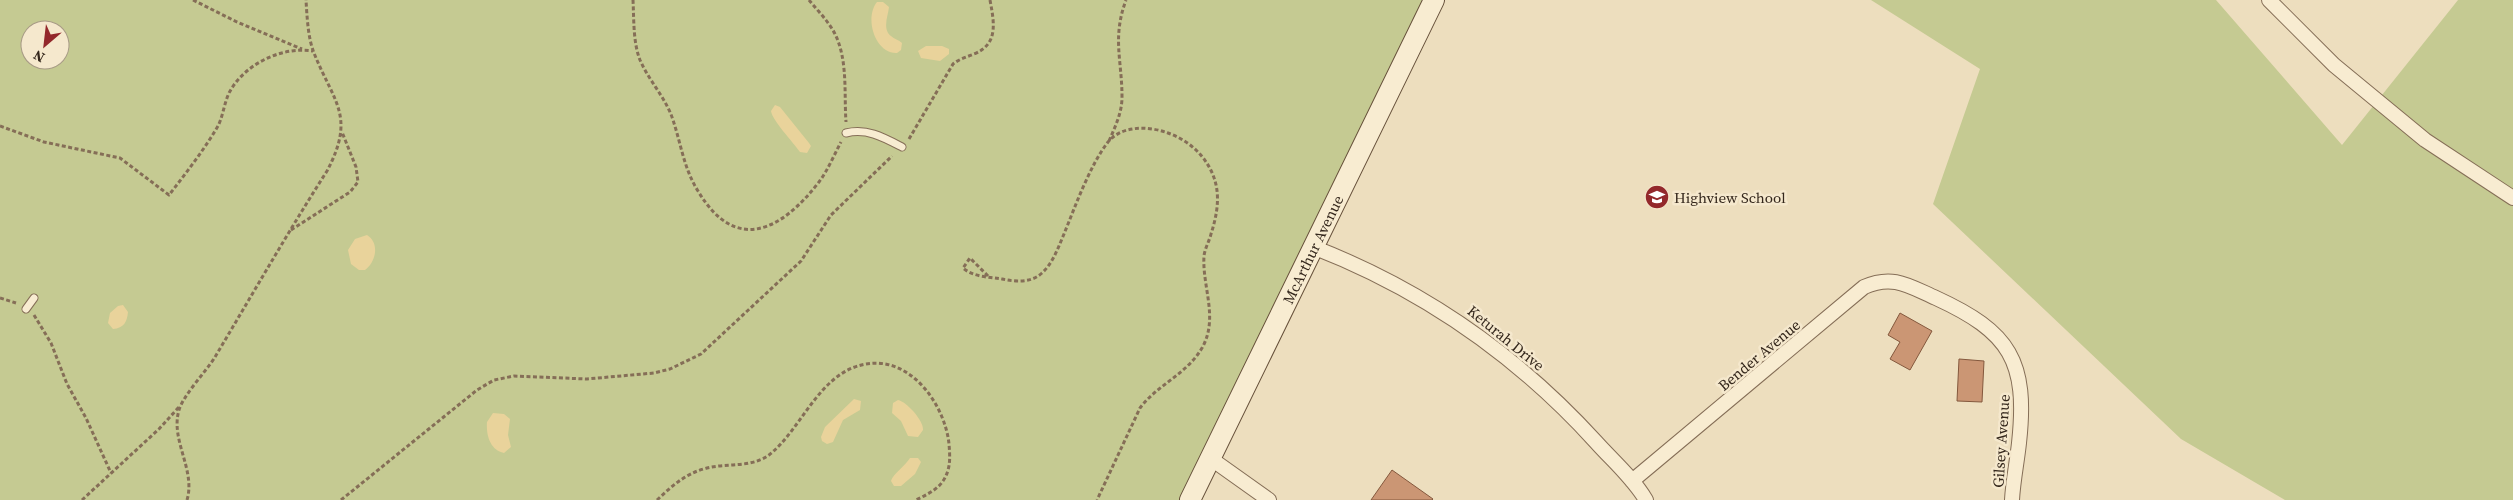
<svg xmlns="http://www.w3.org/2000/svg" width="2513" height="500" viewBox="0 0 2513 500" font-family="'Source Serif 4',serif">
  <style>
    .green { fill: #c5ca92; fill-rule: evenodd }
    .sand { fill: #e9d39b }
    .building { fill: #cb9674; stroke: #84583d }
    .lines { fill: none; stroke-linecap: round; stroke-linejoin: round }
    .lane-casing { stroke: #856e57; stroke-width: 9 }
    .street-casing { stroke: #856e57; stroke-width: 16 }
    .secondary-casing { stroke: #66503a; stroke-width: 22 }
    .path { stroke: #856e57; stroke-width: 3; stroke-dasharray: 4 2.5; stroke-linecap: butt }
    .lane { stroke: #f8ecd1; stroke-width: 7 }
    .street { stroke: #f8ecd1; stroke-width: 14 }
    .secondary { stroke: #f8ecd1; stroke-width: 20 }
    .labels { text-anchor: middle; dominant-baseline: central; stroke-width: 5; stroke-linejoin: round; paint-order: stroke }
    .poi-label { font-size: 15px; fill: #34271c; stroke: #f5e8cd; text-anchor: start }
    .street-label { font-size: 15px; fill: #34271c; stroke: #f5e8cd }
  </style>
  <rect width="100%" height="100%" fill="#eddebe"/>
  <path class="green" d="M 0,0 L 1434,0 L 1190,500 L 0,500 ZM 30,30 L 60,30 L 60,60 L 30,60 Z
    M 1871,0 L 2216,0 L 2342,145 L 2458,0 L 2513,0 L 2513,500 L 2285,500 L 2181,439 L 1933,204 L 1980,69 Z"/>
  <path class="sand" d="M 877,2 L 883,2 L 889,7 C 888,16 882,29 891,36 C 894,39 899,40 902,43 L 901,50 L 897,53 C 875,54 864,18 877,2 Z
    M 926,46 L 942,46 L 949,49 L 949,54 L 940,61 L 921,58 L 918,51 Z
    M 775,105 L 780,107 L 809,143 L 811,146 L 807,153 L 800,152 C 793,142 772,120 771,111 Z
    M 367,235 C 380,243 376,262 365,270 L 359,270 L 351,264 L 348,250 L 355,239 Z
    M 123,305 L 128,312 C 127,322 124,328 113,329 L 108,323 L 110,313 L 118,306 Z
    M 854,399 L 861,401 L 860,410 L 843,420 L 833,442 L 827,444 L 822,441 L 821,437 L 825,427 Z
    M 898,400 C 907,402 924,421 923,430 L 918,437 L 908,436 L 901,421 L 892,413 L 893,403 Z
    M 493,413 L 504,414 L 510,419 L 508,435 L 511,447 L 504,453 C 490,450 486,435 487,422 Z
    M 910,458 L 918,458 L 921,462 L 915,474 L 901,486 L 894,486 L 891,481 C 893,474 905,466 910,458 Z"/>
  <path class="building" d="M 1900,313 L 1932,331 L 1910,370 L 1890,359 L 1900,342 L 1888,335 Z
    M 1959,359 L 1984,361 L 1982,402 L 1957,401 Z
    M 1392,470 L 1433,499 L 1432,500 L 1371,500 Z"/>
  <g class="lines">
    <g class="lane-casing">
      <path id="lane" d="M 846,133 C 867,128 883,137 902,147
        M 26,309 L 34,298"/>
    </g>
    <g class="street-casing">
      <path id="street" d="M 2269,0 L 2334,65 L 2425,140 L 2513,198
        M 1313,247 C 1424,290 1516,354 1596,442 C 1613,461 1633,478 1646,500
        M 1210,458 L 1269,500
        M 1632,481 L 1864,287 C 1893,274 1909,286 1936,298 C 2010,332 2028,361 2019,443 C 2017,462 2013,481 2012,500"/>
    </g>
    <g class="secondary-casing">
      <g id="secondary">
        <path id="s1" d="M 1190,500 L 1434,0"/>
      </g>
    </g>
    <path class="path" d="M 193,0 L 237,22 L 302,49
      M 633,0 C 634,20 633,42 640,60 C 649,81 666,98 673,120 C 681,144 684,169 698,191 C 736,255 782,230 819,182 C 828,170 834,155 841,142
      M 809,0 C 818,11 829,22 835,34 C 848,60 844,94 846,122
      M 0,126 L 44,142 L 120,158 L 169,195 C 186,173 204,150 218,126 C 223,116 224,104 229,93 C 244,64 282,46 313,51
      M 909,139 L 953,64 C 959,59 967,57 974,54 C 999,44 994,22 990,0
      M 1109,141 C 1115,127 1122,113 1122,97 C 1122,60 1112,38 1126,0
      M 291,230 L 350,192 L 358,182 L 356,167 L 342,132
      M 988,276 L 970,258 L 963,268 C 973,277 989,277 1002,279 C 1016,282 1031,283 1042,273 C 1053,263 1058,248 1064,234 C 1075,207 1090,165 1108,142 C 1122,125 1149,126 1168,133 C 1188,140 1205,155 1213,175 C 1221,195 1217,215 1211,234 C 1209,242 1205,248 1204,256 C 1202,287 1219,318 1202,348 C 1187,374 1157,385 1140,408 L 1097,500
      M 0,298 L 16,303
      M 34,315 L 51,343 L 67,384 L 86,418 L 111,473
      M 82,500 L 159,429 L 179,407
      M 187,500 C 196,470 170,440 179,410 C 184,394 205,373 215,357 C 252,295 288,232 327,171 C 356,116 334,103 314,53 C 308,38 307,17 306,0
      M 341,500 L 477,390 L 494,380 L 514,376 L 587,379 L 654,373 L 670,369 L 701,354 L 801,261 L 831,215 L 892,156
      M 657,500 C 672,486 686,473 707,468 C 727,463 751,468 769,455 C 803,428 819,372 866,364 C 911,356 945,405 949,444 C 950,457 951,469 943,481 C 937,490 926,495 916,500"/>
    <use href="#lane" class="lane"/>
    <use href="#street" class="street"/>
    <use href="#secondary" class="secondary"/>
  </g>
  <defs>
    <g id="school-disc" transform="scale(1.25)"><circle r="9.5" fill="#93282b" stroke="#f5e8cd"/><path d="M0-5L7-2L0 1L-7-2ZM-4 1L0 2.5L4 1V4Q0 6-4 4Z" fill="#fff"/></g>
  </defs>
  <g fill-rule="evenodd">
    <use href="#school-disc" x="1657" y="197"/>
  </g>
  <g class="labels">
    <g class="poi-label">
      <text x="1674" y="197">Highview School</text>
    </g>
    <g class="street-label">
      <text stroke="none"><textPath href="#s1" startOffset="279">McArthur Avenue</textPath></text>
      <text transform="translate(1506 338) rotate(39)">Keturah Drive</text>
      <text transform="translate(1759 355) rotate(-40)">Bender Avenue</text>
      <text transform="translate(2001 441) rotate(-86)">Gilsey Avenue</text>
    </g>
  </g>
  <g transform="translate(45 45) rotate(208)"><circle r="24" fill="#f5e8cd" stroke="#a89b86"/>
  <path d="M0-4L9 19L0 12L-9 19Z" fill="#93282b"/>
  <text y="-8" font-size="14" font-weight="bold" text-anchor="middle" fill="#34271c">N</text>
  </g>
</svg>
